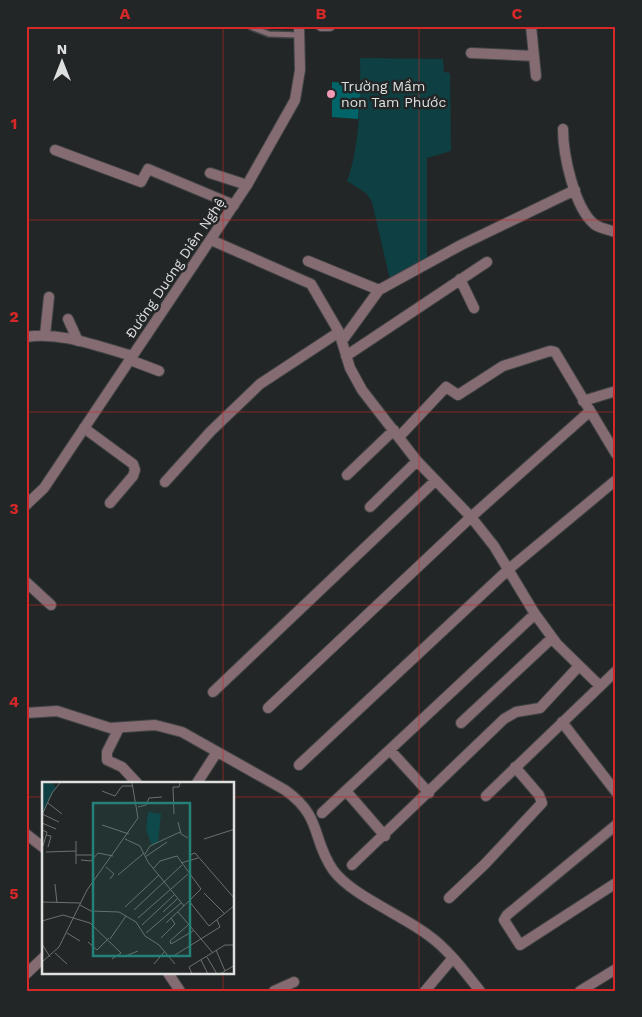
<svg xmlns="http://www.w3.org/2000/svg" width="642" height="1017" viewBox="0 0 642 1017" font-family="'Work Sans',sans-serif">
  <style>
    .green { fill: #0e4043 }
    .building { fill: #006469 }
    .lines { fill: none; stroke-linecap: round; stroke-linejoin: round }
    .service-casing { stroke: #414444; stroke-width: 8 }
    .minor-casing { stroke: #414444; stroke-width: 12 }
    .tertiary-casing { stroke: #414444; stroke-width: 12 }
    .service { stroke: #856b72; stroke-width: 5 }
    .minor { stroke: #856b72; stroke-width: 10 }
    .tertiary { stroke: #856b72; stroke-width: 10 }
    .grid { fill: none; stroke: #d62828; stroke-width: 1; stroke-opacity: 0.55 }
    .poi-dot { fill: #f09ab6; stroke: #232626; stroke-width: 2 }
    .labels { text-anchor: middle; dominant-baseline: central; stroke-width: 5; stroke-linejoin: round; paint-order: stroke }
    .poi-label { font-size: 14px; fill: #dee0e0; stroke: #232626; text-anchor: start }
    .street-label { font-size: 14px; fill: #dee0e0; stroke: #232626 }
    .inset-road { fill: none; stroke: #6e7070; stroke-width: 1 }
    .view { fill: #248179; fill-opacity: 0.15; stroke: #248179; stroke-width: 2.5 }
    .inset-edge { fill: none; stroke: #dee0e0; stroke-width: 2.5 }
    .neatline { fill: none; stroke: #d62828; stroke-width: 2 }
    .grid-label { font-size: 16px; text-anchor: middle; font-weight: bold; fill: #d62828 }
  </style>
  <rect width="100%" height="100%" fill="#232626"/>
  <path class="green" d="M 360,58 L 443,59 L 444,72 L 450,73 L 451,151 L 427,158 L 427,260 L 390,280 L 372,202 L 366,193 L 347,181 C 360,149 361,92 360,58 Z"/>
  <path class="building" d="M 332,82 L 361,83 L 358,119 L 332,117 Z"/>
  <g class="lines">
    <g class="service-casing">
      <path id="service" d="M 251,27 L 269,34 L 299,35"/>
    </g>
    <g class="minor-casing">
      <path id="minor" d="M 321,26 L 330,26
        M 531,26 L 536,76
        M 471,53 L 534,56
        M 563,129 C 563,154 574,207 594,224 C 599,228 609,230 616,232
        M 55,150 L 141,182 L 148,169 L 234,205
        M 210,173 L 247,185
        M 211,240 L 311,284 L 339,332 L 350,368 L 362,390 L 417,461 L 471,517 L 494,546 L 535,614 L 557,644 L 600,686
        M 308,261 L 379,290
        M 460,279 L 474,308
        M 68,319 L 78,341
        M 45,335 L 49,297
        M 26,337 C 61,331 99,347 133,356
        M 342,341 L 379,290 L 461,245 L 575,190
        M 346,356 L 487,262
        M 130,360 L 159,371
        M 583,401 L 616,391
        M 84,428 L 133,464 L 135,470 L 133,476 L 110,503
        M 399,437 L 446,387 L 458,395 L 503,366 L 550,351 L 555,352 L 616,454
        M 347,475 L 394,430
        M 165,482 L 211,431 L 260,384 L 339,332
        M 370,507 L 417,461
        M 26,582 L 51,605
        M 213,692 L 435,481
        M 268,708 L 471,517 L 589,412
        M 26,713 L 57,711 L 110,728 L 155,725 L 182,732 L 285,790 C 323,817 311,838 333,870 C 351,895 402,915 428,935 C 448,949 465,972 480,991
        M 562,722 L 616,792
        M 461,723 L 552,638
        M 119,728 L 107,752 L 107,760 L 122,767 L 137,783
        M 390,750 L 429,793
        M 299,765 L 509,569 L 616,480
        M 197,783 L 217,752
        M 346,791 L 385,836
        M 486,796 L 616,671
        M 322,813 L 535,614
        M 616,825 L 507,915 L 504,920 L 520,945 L 616,883
        M 26,834 L 44,848
        M 352,865 L 504,719 L 516,712 L 540,708 L 579,666
        M 449,898 L 485,864 L 542,803 L 539,795 L 515,767
        M 168,973 L 180,991
        M 26,974 L 44,957
        M 274,991 L 294,982
        M 425,991 L 452,959
        M 580,991 L 616,969"/>
    </g>
    <g class="tertiary-casing">
      <path id="tertiary" d="M 26,505 L 44,488 L 247,185 L 295,100 L 300,70 L 299,26"/>
    </g>
    <use href="#service" class="service"/>
    <use href="#minor" class="minor"/>
    <use href="#tertiary" class="tertiary"/>
  </g>
  <path class="grid" d="M 223,26 L 223,783M 419,26 L 419,991M 26,220 L 616,220M 26,412 L 616,412M 26,605 L 616,605M 26,797 L 44,797M 234,797 L 616,797M 223,973 L 223,991"/>
  <circle class="poi-dot" cx="331" cy="94" r="5"/>
  <g class="labels">
    <g class="poi-label">
      <text x="341" y="86">Trường Mầm<tspan x="341" dy="16">non Tam Phước</tspan></text>
    </g>
    <g class="street-label">
      <text transform="translate(175 268) rotate(-56)">Đường Duơng Diên Nghệ</text>
    </g>
  </g>
  <g transform="translate(42 782)">
    <rect width="192" height="192" fill="#232626"/>
    <path d="M 0,1 L 10,1 L 14,5 L 0,32 ZM 106,30 L 119,32 L 116,60 L 110,63 L 104,48 Z" fill="#0e4043"/>
    <path class="inset-road" d="M 60,9 L 73,14 L 80,4 L 91,4M 6,21 L 20,32M 96,25 L 104,23 L 107,16 L 120,15M 0,32 L 17,40M 132,32 L 131,5 L 137,5 L 138,1M 0,33 L 10,11 L 18,1M 136,40 L 139,52 L 146,56M 0,41 L 14,47M 60,43 L 87,52M 0,48 L 5,50 L 1,64M 4,53 L 9,54 L 6,65M 83,57 L 98,64 L 106,80 L 142,124M 162,57 L 193,47M 4,70 L 34,69M 103,72 L 108,64 L 138,50M 34,73 L 52,73M 148,73 L 153,71 L 193,117M 103,75 L 125,60M 39,78 L 49,79 L 56,71 L 71,74M 139,81 L 156,76M 34,82 L 34,59M 64,85 L 72,92 L 68,97M 111,87 L 118,79 L 135,74 L 159,107 L 147,119M 76,93 L 102,71M 13,102 L 15,121M 162,111 L 183,132M 0,120 L 39,121M 38,123 L 49,129 L 77,130 L 94,140 L 103,154 L 117,163 L 133,182M 83,125 L 117,93M 92,128 L 140,83M 121,130 L 135,117M 136,130 L 171,171M 96,136 L 146,92M 0,139 L 21,133 L 48,141 L 79,171 L 70,177M 124,141 L 147,119 L 167,144 L 193,123M 100,143 L 132,113M 146,143 L 128,159 L 129,162 L 151,149M 25,151 L 38,159M 104,151 L 139,121M 119,156 L 133,142 L 129,136M 68,157 L 84,134M 46,160 L 55,168 L 67,156M 0,162 L 8,175M 174,168 L 183,189M 13,171 L 25,182M 133,173 L 178,145 L 175,138M 81,175 L 96,169M 165,175 L 175,192M 159,178 L 166,192M 0,180 L 17,165 L 45,108 L 96,36 L 90,1M 112,182 L 123,169M 150,192 L 147,185 L 183,163 L 193,163M 178,192 L 193,183"/>
    <path class="view" d="M 51,21 L 148,21 L 148,174 L 51,174 Z"/>
    <rect width="192" height="192" class="inset-edge"/>
  </g>
  <rect width="642" height="1017" fill="none" stroke="#232626" stroke-width="55"/>
  <g transform="translate(62 62)" stroke="#232626" stroke-width="4" paint-order="stroke">
  <path d="M0-4L9 19L0 12L-9 19Z" fill="#dee0e0"/>
  <text y="-8" font-size="14" font-weight="bold" text-anchor="middle" fill="#dee0e0">N</text>
  </g>
  <rect x="28" y="28" width="586" height="962" class="neatline"/>
  <g class="grid-label">
    <text x="125" y="19">A</text>
    <text x="321" y="19">B</text>
    <text x="517" y="19">C</text>
    <text x="14" y="129">1</text>
    <text x="14" y="322">2</text>
    <text x="14" y="514">3</text>
    <text x="14" y="707">4</text>
    <text x="14" y="899">5</text>
  </g>
</svg>
